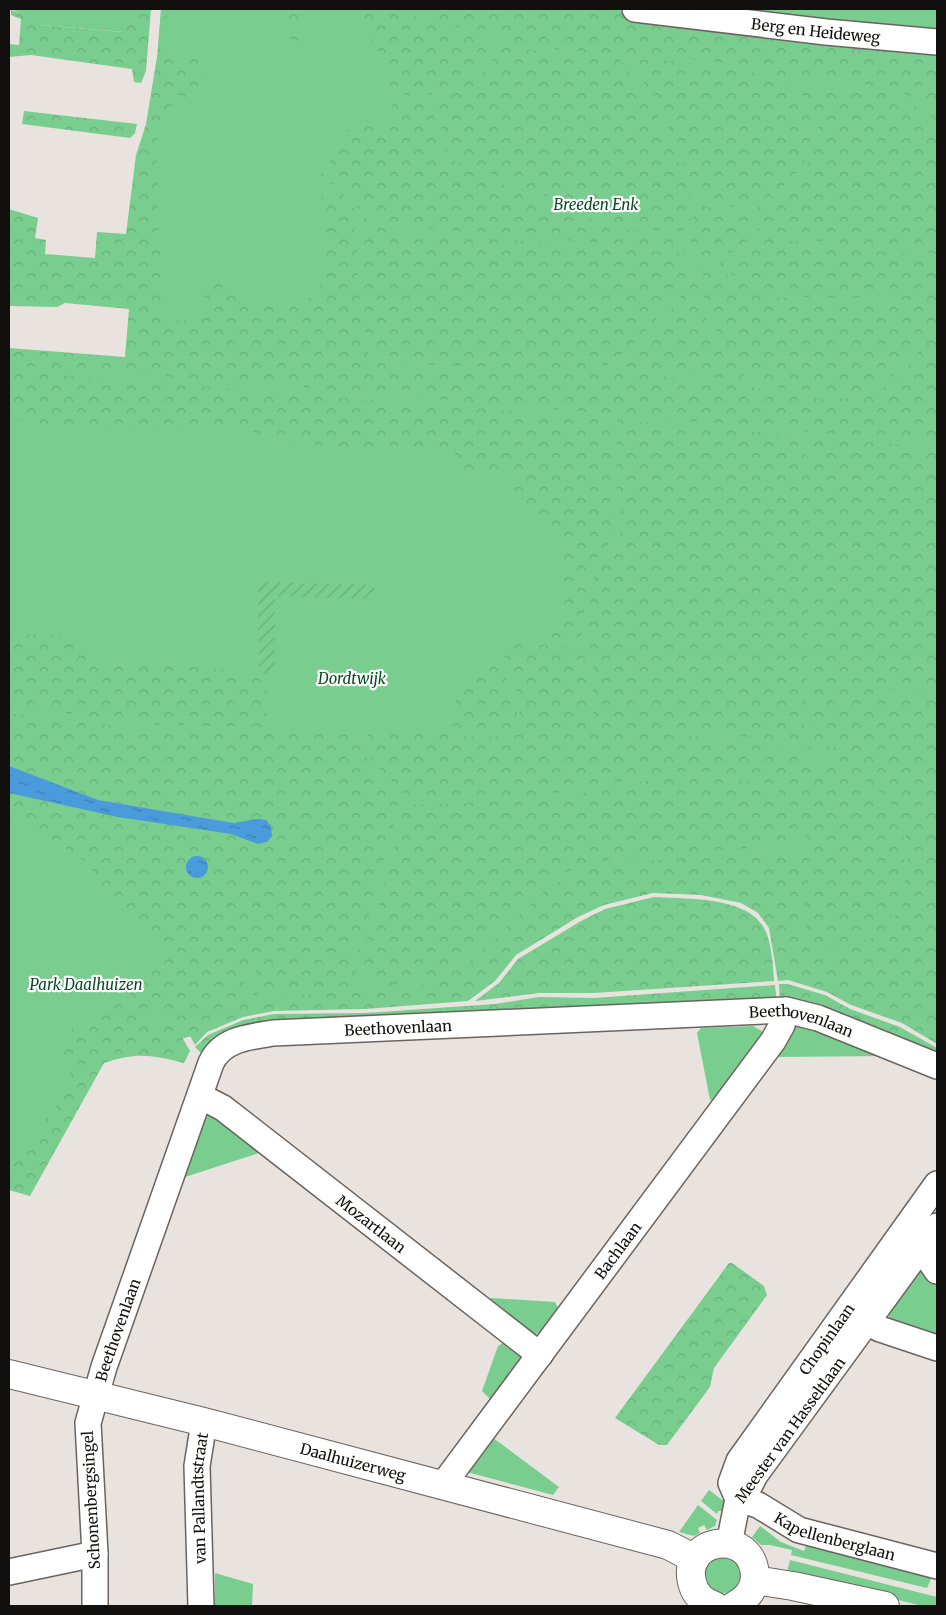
<svg xmlns="http://www.w3.org/2000/svg" width="946" height="1615" viewBox="0 0 946 1615" font-family="Merriweather,serif">
  <style>
    .green { fill: #79cd8f }
    .forest { fill: url(#forest-crowns) }
    .garden { fill: url(#garden-furrows) }
    .water { fill: url(#water-ripples) }
    .lines { fill: none; stroke-linecap: round; stroke-linejoin: round }
    .minor-casing { stroke: #6a6461; stroke-width: 28 }
    .major-casing { stroke: #6a6461; stroke-width: 30 }
    .minor { stroke: #fff; stroke-width: 25 }
    .major { stroke: #fff; stroke-width: 28 }
    .labels { text-anchor: middle; dominant-baseline: central; stroke-width: 4.5; stroke-linejoin: round; paint-order: stroke }
    .street-label { font-size: 15px; fill: #12100e; stroke: #fff }
    .park-label { font-size: 15px; font-style: italic; fill: #074a22; stroke: #fff }
  </style>
  <defs>
    <pattern id="forest-crowns" width="20" height="18" patternUnits="userSpaceOnUse" patternTransform="scale(1.25)"><rect width="20" height="18" fill="#79cd8f"/><path d="M2 6a3 3 0 1 1 6 0M12 15a3 3 0 1 1 6 0" fill="none" stroke="#68af7a"/></pattern>
    <pattern id="garden-furrows" width="10" height="10" patternUnits="userSpaceOnUse" patternTransform="scale(1.25)"><rect width="10" height="10" fill="#79cd8f"/><path d="M-1 1l2-2M0 10L10 0M9 11l2-2" fill="none" stroke="#68af7a"/></pattern>
    <pattern id="water-ripples" width="26" height="14" patternUnits="userSpaceOnUse" patternTransform="scale(1.25)"><rect width="26" height="14" fill="#4a9bdb"/><path d="M2 4q2-2 4 0t4 0M15 11q2-2 4 0t4 0" fill="none" stroke="#3c7db0"/></pattern>
  </defs>
  <rect width="100%" height="100%" fill="#e9e3df"/>
  <path class="green" d="M 12,9 L 129,9 L 129,24 L 123,32 L 41,25 Z
    M 161,9 L 605,9 L 937,46 L 937,1032 L 797,973 L 773,866 L 651,873 L 465,982 L 252,1013 L 202,1033 L 103,1061 L 9,1188 L 9,350 L 125,360 L 147,138 L 159,58 Z
    M 741,9 L 937,9 L 937,38 L 738,18 Z
    M 808,1023 L 883,1056 L 775,1057 L 792,1028 Z
    M 753,1026 L 762,1031 L 763,1036 L 718,1098 L 710,1100 L 697,1033 L 701,1028 Z
    M 209,1116 L 216,1118 L 262,1152 L 182,1178 L 201,1124 L 206,1117 Z
    M 923,1271 L 937,1280 L 937,1341 L 890,1320 L 888,1313 L 918,1272 Z
    M 491,1298 L 555,1302 L 559,1310 L 544,1330 L 534,1335 L 490,1303 Z
    M 506,1341 L 521,1355 L 522,1360 L 495,1404 L 482,1391 L 498,1346 Z
    M 488,1434 L 559,1487 L 553,1495 L 463,1471 Z
    M 709,1490 L 725,1502 L 723,1511 L 718,1511 L 717,1514 L 701,1501 Z
    M 698,1505 L 717,1520 L 715,1526 L 707,1530 L 704,1525 L 698,1528 L 700,1533 L 694,1536 L 679,1532 Z
    M 760,1526 L 781,1542 L 804,1551 L 808,1539 L 934,1572 L 927,1588 L 791,1555 L 792,1550 L 770,1545 L 761,1545 L 752,1537 Z
    M705 1575a18 18 0 1 1 36 0a18 18 0 1 1-36 0Z
    M 790,1560 L 937,1597 L 937,1606 L 922,1606 L 787,1572 Z
    M 215,1573 L 253,1584 L 252,1606 L 215,1606 Z"/>
  <path class="forest" d="M 129,9 L 151,9 L 146,71 L 141,83 L 134,82 L 132,69 L 31,55 L 9,57 L 9,44 L 19,45 L 21,19 L 11,15 L 11,10 L 28,16 L 41,25 L 122,32 L 129,24 Z
    M 161,9 L 167,9 L 164,57 L 200,59 L 203,78 L 197,94 L 185,97 L 174,94 L 172,106 L 156,141 L 162,321 L 199,321 L 204,315 L 205,292 C 217,267 234,295 243,304 L 277,307 L 305,303 L 323,282 L 327,266 L 321,189 C 339,186 346,195 354,210 L 362,337 C 365,353 374,361 389,366 L 466,372 L 623,372 L 752,387 L 818,399 L 859,398 L 875,394 L 900,376 L 937,328 L 937,443 L 280,385 L 9,365 L 9,348 L 125,357 L 129,309 L 65,303 L 57,307 L 9,306 L 9,209 L 38,218 L 35,238 L 46,240 L 45,254 L 95,258 L 97,232 L 126,234 L 136,155 L 146,124 L 157,57 Z
    M 288,9 L 300,9 L 301,40 L 298,41 L 288,38 Z
    M 354,9 L 387,9 L 399,11 L 493,43 L 495,46 C 489,69 468,74 450,84 C 442,88 434,94 426,96 C 415,99 398,93 389,87 L 388,82 L 395,73 L 372,44 L 372,25 Z
    M 406,9 L 607,9 L 937,46 L 937,123 L 921,104 L 904,93 L 884,87 L 837,81 L 802,82 L 752,69 L 710,61 L 567,51 L 524,44 L 464,29 Z
    M 503,45 L 566,56 L 618,58 C 649,89 665,130 681,170 C 687,186 701,215 684,230 C 680,233 674,231 669,231 C 624,229 580,210 539,193 C 506,180 473,167 442,149 L 441,124 L 435,104 L 437,97 L 485,71 Z
    M 638,60 C 666,58 766,70 788,84 C 796,89 800,101 805,109 C 808,116 813,122 814,130 C 816,166 773,196 745,210 L 700,199 L 663,115 L 650,91 L 635,68 L 635,64 Z
    M 837,86 L 882,92 L 902,98 L 918,108 L 936,129 L 937,254 L 782,237 L 758,230 L 752,213 C 776,190 800,185 813,152 C 816,145 819,137 818,129 C 817,116 806,103 801,91 L 803,87 Z
    M 394,98 C 404,98 419,101 427,107 C 440,117 440,144 429,156 C 418,167 403,173 392,183 C 382,193 376,208 361,210 C 343,197 352,180 320,184 L 316,174 L 330,173 C 329,138 346,130 372,112 L 377,125 L 395,118 L 391,100 Z
    M 24,111 L 137,124 L 135,133 L 130,138 L 22,124 Z
    M 443,157 C 459,162 473,171 488,178 C 549,205 614,234 681,236 L 688,247 L 686,250 L 405,227 L 379,221 L 371,214 L 372,210 C 395,192 412,163 443,157 Z
    M 703,206 L 745,215 L 752,226 L 752,238 C 745,246 737,250 726,254 C 681,272 684,216 703,206 Z
    M 363,216 L 377,226 L 404,232 L 687,254 C 693,261 683,281 679,289 C 667,309 627,355 606,365 C 589,372 398,367 380,358 C 372,353 368,345 366,337 L 360,220 Z
    M 759,237 L 937,258 L 937,285 C 888,298 818,304 769,291 C 752,286 735,276 720,267 L 721,261 L 744,251 Z
    M 693,264 L 699,266 L 700,270 C 700,281 699,292 701,302 C 706,329 727,354 743,374 L 742,380 L 624,367 L 620,364 L 623,358 C 653,333 684,304 693,264 Z
    M 703,264 L 766,295 L 795,299 L 861,303 L 888,300 L 937,289 L 937,320 L 896,373 L 873,390 L 858,394 L 819,394 L 769,386 L 750,378 L 717,332 L 709,315 L 704,301 Z
    M 9,371 L 610,419 L 612,421 L 612,483 L 617,530 L 613,539 L 595,559 L 588,579 L 581,638 L 577,641 L 550,639 L 561,616 L 563,538 C 555,526 533,515 519,509 L 513,495 L 510,471 L 459,468 L 454,450 L 440,447 L 330,448 L 262,437 L 248,429 L 226,427 L 191,431 L 85,431 L 9,418 Z
    M 617,420 L 792,435 L 802,439 L 810,479 L 807,665 L 803,749 L 753,738 L 711,733 L 597,730 L 593,727 L 594,669 L 585,644 L 593,580 L 599,561 L 616,541 L 621,531 L 621,510 L 616,483 Z
    M 814,438 L 937,448 L 937,689 L 891,690 L 865,700 L 845,718 L 827,752 L 820,757 L 809,751 L 812,666 L 814,479 L 808,445 Z
    M 9,633 L 88,638 L 86,659 L 268,673 L 266,727 L 161,725 L 9,706 Z
    M 516,643 L 580,648 L 589,669 L 588,724 L 585,730 L 526,729 L 521,726 C 519,716 520,705 517,695 C 514,682 491,648 516,643 Z
    M 489,664 L 502,668 C 508,685 525,713 513,730 L 469,732 L 451,726 L 448,723 L 450,718 C 458,696 465,670 489,664 Z
    M 907,693 L 937,693 L 937,1044 L 902,1023 L 851,1005 L 827,992 L 788,980 L 778,981 L 769,928 L 758,913 L 741,903 L 701,895 L 653,893 L 604,905 L 578,917 L 516,955 L 495,981 L 468,1001 L 365,1009 L 274,1011 L 243,1017 L 207,1032 L 195,1045 C 191,1038 187,1027 180,1022 C 162,1008 143,1019 126,999 L 162,952 L 157,940 L 143,925 L 122,905 L 100,892 L 95,885 L 91,865 L 27,823 L 9,819 L 9,793 L 118,817 L 231,834 L 258,844 L 258,819 L 233,823 L 98,800 L 9,766 L 9,713 L 160,731 L 359,734 L 369,764 L 395,791 L 398,807 L 364,933 C 360,940 356,948 349,951 C 325,964 284,943 259,955 C 250,968 235,987 251,999 L 417,987 L 452,973 L 471,961 L 549,887 L 570,876 L 598,867 L 626,862 L 806,851 C 809,857 810,862 810,869 C 808,898 789,908 807,940 C 813,949 817,954 828,953 L 888,933 C 898,913 904,892 907,871 C 914,811 880,785 830,762 L 829,757 C 851,718 858,697 907,693 Z
    M 432,731 C 444,733 457,736 469,737 C 494,738 519,734 544,733 C 641,733 796,728 873,793 C 882,800 893,809 898,820 C 913,852 899,900 885,930 L 881,932 C 866,936 837,950 823,949 C 817,948 814,943 812,939 C 793,908 816,892 814,863 C 814,857 810,851 808,845 C 800,818 790,791 761,782 C 690,758 643,779 575,790 C 539,796 501,798 465,799 C 447,799 426,803 408,798 L 373,762 L 367,749 L 368,734 Z
    M 670,776 C 700,774 750,776 776,794 C 790,803 797,825 802,840 L 798,845 L 625,857 C 598,861 570,867 546,883 C 494,919 469,980 397,985 C 388,985 379,987 371,982 C 365,977 355,965 356,957 C 358,948 366,942 369,934 C 383,895 393,853 402,813 L 407,807 L 413,805 L 537,800 L 575,795 Z
    M 654,897 C 685,899 747,896 764,928 C 772,942 773,966 774,981 L 594,993 L 539,993 L 475,1001 L 499,983 L 518,959 L 581,921 L 605,909 Z
    M 276,956 L 323,960 L 351,958 L 352,966 L 365,983 L 365,986 L 334,990 L 276,991 L 254,995 L 248,988 L 262,959 Z
    M 779,984 L 788,984 L 825,995 L 850,1009 L 900,1027 L 937,1048 L 937,1059 L 780,1003 Z
    M 775,985 L 777,1003 L 466,1018 L 203,1055 L 195,1047 L 208,1035 L 243,1020 L 274,1014 L 366,1013 L 495,1004 L 539,997 L 594,998 Z
    M 117,998 L 134,1014 L 176,1027 L 190,1051 L 184,1063 C 152,1055 136,1052 104,1063 L 30,1196 L 9,1190 L 9,1163 C 12,1162 17,1162 20,1159 C 27,1153 26,1146 30,1139 C 45,1118 63,1103 73,1079 C 58,1046 57,1029 95,1018 L 103,1002 Z
    M 729,1263 L 732,1263 L 764,1286 L 767,1295 L 714,1368 L 710,1387 L 667,1445 L 659,1445 L 615,1418 Z"/>
  <path class="garden" d="M 263,582 L 374,585 L 375,599 L 275,596 L 275,673 L 259,673 L 258,586 Z"/>
  <path class="water" d="M 9,766 L 98,800 L 233,823 L 258,819 L 266,820 L 271,827 L 272,836 L 267,842 L 258,844 L 231,834 L 118,817 L 9,793 Z
    M186 867a11 11 0 1 1 22 0a11 11 0 1 1-22 0Z"/>
  <g class="lines">
    <g class="minor-casing">
      <g id="minor">
        <path id="s1" d="M 635,9 L 826,32 L 937,42"/>
        <path id="s2" d="M 200,1096 L 223,1108 L 540,1355"/>
        <path d="M 910,1239 L 921,1248 L 937,1271"/>
        <path d="M 854,1314 L 880,1329 L 937,1348"/>
        <path id="s3" d="M 442,1486 L 773,1041 L 782,1025 L 786,1010"/>
        <path id="s4" d="M 738,1499 L 731,1483 L 739,1461 L 937,1184"/>
        <path id="s5" d="M 738,1499 L 758,1505 L 799,1530 L 937,1566"/>
        <path d="M 729,1544 L 738,1499 L 749,1487 L 755,1475 L 937,1226"/>
        <path d="M 9,1572 L 95,1554"/>
        <path id="s6" d="M 95,1606 L 95,1554 L 88,1423 L 104,1367 L 211,1063 C 222,1039 249,1037 273,1033 L 786,1010 L 818,1018 L 937,1066"/>
        <path id="s7" d="M 201,1606 L 197,1466 L 204,1422"/>
      </g>
    </g>
    <g class="major-casing">
      <g id="major">
        <path id="s8" d="M 9,1374 L 204,1422 L 668,1545 L 695,1559"/>
        <path d="M 755,1580 L 793,1586 L 885,1606"/>
        <path d="M 715,1606 C 703,1602 695,1595 692,1582 C 681,1537 753,1527 755,1576 C 755,1590 745,1600 734,1606"/>
      </g>
    </g>
    <use href="#minor" class="minor"/>
    <use href="#major" class="major"/>
  </g>
  <g class="labels">
    <g class="street-label">
      <text stroke="none"><textPath href="#s1" startOffset="182">Berg en Heideweg</textPath></text>
      <text stroke="none"><textPath href="#s6" startOffset="1166">Beethovenlaan</textPath></text>
      <text stroke="none"><textPath href="#s6" startOffset="761">Beethovenlaan</textPath></text>
      <text stroke="none"><textPath href="#s2" startOffset="214">Mozartlaan</textPath></text>
      <text stroke="none"><textPath href="#s3" startOffset="294">Bachlaan</textPath></text>
      <text stroke="none"><textPath href="#s6" startOffset="281">Beethovenlaan</textPath></text>
      <text stroke="none"><textPath href="#s4" startOffset="191">Chopinlaan</textPath></text>
      <text transform="translate(790 1430) rotate(-54)">Meester van Hasseltlaan</text>
      <text stroke="none"><textPath href="#s8" startOffset="355">Daalhuizerweg</textPath></text>
      <text stroke="none"><textPath href="#s7" startOffset="108">van Pallandtstraat</textPath></text>
      <text transform="translate(91 1500) rotate(-93)">Schonenbergsingel</text>
      <text stroke="none"><textPath href="#s5" startOffset="105">Kapellenberglaan</textPath></text>
    </g>
    <g class="park-label">
      <text x="596" y="204">Breeden Enk</text>
      <text x="352" y="678">Dordtwijk</text>
      <text x="86" y="984">Park Daalhuizen</text>
    </g>
  </g>
  <rect width="946" height="1615" fill="none" stroke="#12100e" stroke-width="20"/>
</svg>
